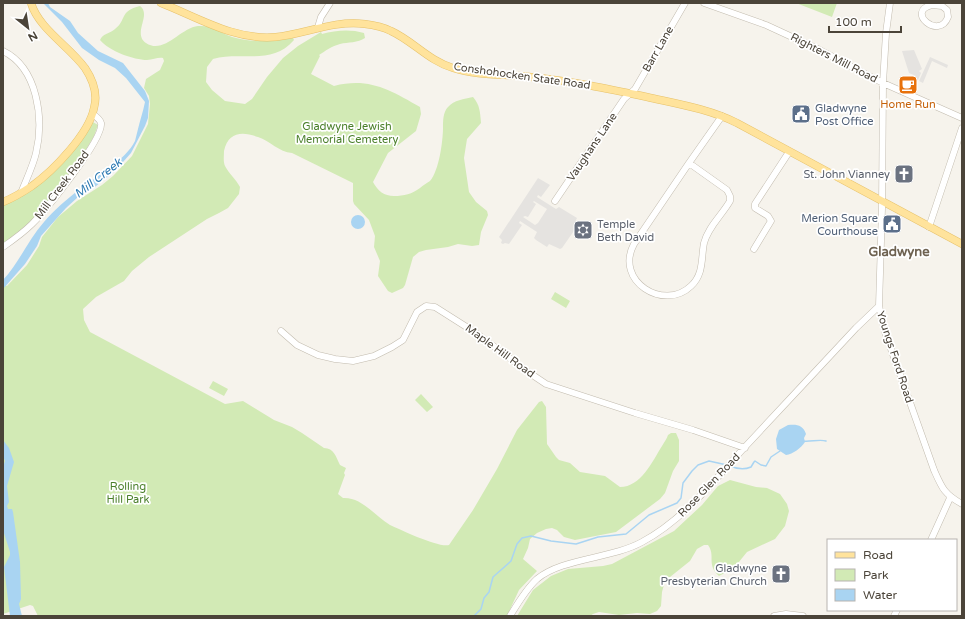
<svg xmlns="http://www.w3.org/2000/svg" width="965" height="619" viewBox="0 0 965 619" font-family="'Varela Round',sans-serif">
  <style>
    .green { fill: #d2eab5 }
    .parking { fill: #e5e3e0; fill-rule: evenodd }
    .water { fill: #a9d4f2 }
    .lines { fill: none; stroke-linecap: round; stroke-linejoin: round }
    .stream { stroke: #a9d4f2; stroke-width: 1.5 }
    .minor-casing { stroke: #c2bbae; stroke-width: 7 }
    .major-casing { stroke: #e6c16a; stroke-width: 8 }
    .minor { stroke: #fff; stroke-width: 6 }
    .major { stroke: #ffe39c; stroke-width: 7 }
    .labels { text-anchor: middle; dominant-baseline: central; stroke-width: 3.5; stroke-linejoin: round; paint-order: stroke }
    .street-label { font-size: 11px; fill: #4b4439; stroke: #fff }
    .food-label { font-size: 11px; fill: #c56008; stroke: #fff }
    .service-label { font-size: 11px; fill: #4e5e75; stroke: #fff; text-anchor: start }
    .park-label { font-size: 11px; fill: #4a7f2a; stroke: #fff }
    .worship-label { font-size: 11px; fill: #5b616d; stroke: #fff; text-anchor: end }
    .water-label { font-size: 12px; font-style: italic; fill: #2e7ab2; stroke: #fff }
    .quarter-label { font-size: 13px; font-weight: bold; fill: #6e6250; stroke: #fff }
  </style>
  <rect width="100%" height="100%" fill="#f6f3ec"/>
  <path class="green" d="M 796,3 L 837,3 L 832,17 Z
    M 140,6 C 152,15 132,33 146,43 C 164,55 180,28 198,26 C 213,25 219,32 232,37 C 253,43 272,41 293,38 L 294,40 C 272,66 240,51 213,59 L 207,67 L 206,82 L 212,90 L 225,101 L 245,104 L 252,99 L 267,77 L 283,58 L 298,46 L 321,32 L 322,34 C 336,30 351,29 364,33 L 365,38 C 358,43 348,42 340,44 C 332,46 325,51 319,55 L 320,56 L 311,74 L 334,86 C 369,77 390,90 420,107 L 421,114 L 416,131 L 388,153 L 373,182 C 378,191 384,196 394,196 C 404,196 412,194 420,188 C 423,185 427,183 430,181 C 439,171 443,141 443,128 C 443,121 443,112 448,107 C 454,100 464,99 473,97 C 480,105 480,112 481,123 L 467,139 L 464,158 L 469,192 L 476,202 L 487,211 L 488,215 L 481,232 L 479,245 L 472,246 L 458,244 L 448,247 L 426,250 L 419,252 L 413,257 L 405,285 L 403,288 L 392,293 L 388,291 L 378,276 L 380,261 L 374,247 L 375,236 L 369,220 L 354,204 L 353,201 L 353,183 L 292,153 C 279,152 270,141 258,137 C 242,131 228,132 224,151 C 224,156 223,161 225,166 C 229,174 236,179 240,187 L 239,194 L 228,208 L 219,213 L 207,219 L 149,257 L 132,271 L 124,281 L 96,297 L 83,309 L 84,320 L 90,332 L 225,404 L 243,401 L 274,420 L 292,427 L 302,433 L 324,448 C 334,448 336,457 340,465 L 346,468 L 344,473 L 345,475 L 338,494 L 343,498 C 362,497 375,516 390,525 C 401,530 439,548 449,545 L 473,510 L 497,469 L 517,430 L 539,402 L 542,401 L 546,407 L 547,444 L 556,457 L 559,460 L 570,463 L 580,472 L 605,476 L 620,487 C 641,487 652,462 662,446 C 664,442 667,439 668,435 L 671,433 L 676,433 L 679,440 L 679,461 L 673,471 L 665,493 L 660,499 L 616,532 L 575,540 L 564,537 L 557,530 L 552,528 L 546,529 L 537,533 L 530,539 L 528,548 L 523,559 L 537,571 L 519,590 L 507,616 L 38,616 L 33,606 L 30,605 L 3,614 L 3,284 L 7,286 L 27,265 L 39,246 L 42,237 L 58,217 L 77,201 L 102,185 L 113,176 L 132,156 L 148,124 L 150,104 L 149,96 L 144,88 L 146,79 L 160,70 L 164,61 L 163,58 C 158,57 153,60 147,60 C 134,60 109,51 100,40 C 103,33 110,34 115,29 C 127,20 119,11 140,6 Z
    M 93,122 L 98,125 L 94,136 L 77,165 L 42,210 L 25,229 L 3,244 L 3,204 L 7,203 L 74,148 Z
    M 555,292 L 570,301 L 566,308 L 551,299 Z
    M 213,381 L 228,389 L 224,396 L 209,388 Z
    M 421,394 L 433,407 L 427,412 L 415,400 Z
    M 730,480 L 756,487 L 767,488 L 780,494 L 787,504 L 789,511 L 785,526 L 775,539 L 747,552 L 734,568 L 719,576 C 706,564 716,556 708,545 L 704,545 L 697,549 L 690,561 L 665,581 L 662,592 L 661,606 L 657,611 L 650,614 L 637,613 L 619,615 L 599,612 L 593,614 L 590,616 L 517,616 L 533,590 L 551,576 L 568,569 L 603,566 L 612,564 L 674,531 L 702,505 L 718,486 Z"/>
  <path class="parking" d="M 914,50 L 922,69 L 919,71 L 921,73 L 913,91 L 909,89 L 916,76 L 909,73 L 902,51 Z
    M 930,57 L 948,65 L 947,68 L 932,61 L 923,83 L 919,81 Z
    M 538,178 L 550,185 L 541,197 L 538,195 L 537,197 L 556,209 L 559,207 L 577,218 L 575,222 L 578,225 L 562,248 L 560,249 L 549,244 L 547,247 L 536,240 L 534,238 L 537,232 L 520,221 L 519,223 L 522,225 L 509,244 L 505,243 L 503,244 L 501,243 L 502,240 L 499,237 ZM 534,201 L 547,209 L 538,223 L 535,225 L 523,217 L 525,216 L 528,217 L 536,204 L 533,202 Z"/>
  <path class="water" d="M 43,3 L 48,3 L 50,7 L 70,21 L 78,33 L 98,51 L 123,63 L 145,91 L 149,101 L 148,118 L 145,126 L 131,153 L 115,171 L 91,190 L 78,197 L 66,208 L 41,236 L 37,246 L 25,264 L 3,289 L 3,280 C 19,263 28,240 44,222 C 54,210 67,199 80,189 C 96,176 126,160 135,141 C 136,137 137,133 138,129 C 140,120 143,112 145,102 L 126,78 L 115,68 L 99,60 L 82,48 L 62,22 Z
    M351 222a7 7 0 1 1 14 0a7 7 0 1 1-14 0Z
    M 788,425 C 797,424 803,425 806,434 L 804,438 L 805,442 C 801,448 793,454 786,455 L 777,449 L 776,439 L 779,430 Z
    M 3,440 L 9,448 L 14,462 L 7,486 L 9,502 L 7,506 L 8,509 L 12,509 L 13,512 L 20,562 L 21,599 L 19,604 L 22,616 L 10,616 L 4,567 L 10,555 L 10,552 L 3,530 L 3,467 L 5,461 L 3,456 Z"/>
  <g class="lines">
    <path class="stream" d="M 803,441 C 810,442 820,439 826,441
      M 730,466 C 737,469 744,470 751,467 L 754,462 L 755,461 L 761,465 L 766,466 L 771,457 L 780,451
      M 474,616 L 481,609 L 484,598 L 489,592 L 493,577 L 511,561 L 517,544 L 522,538 L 531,536 L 551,541 L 576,544 L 598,537 L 626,534 L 649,515 L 677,503 L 681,498 L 683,483 L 692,471 L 698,465 L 709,461 L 727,465"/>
    <g class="minor-casing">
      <path id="minor" d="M 704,3 L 766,25 L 818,49 L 883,83 L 962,118
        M 890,3 L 886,33 L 883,83 L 882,208 L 879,306 L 885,332 L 934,470 C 942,488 944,494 962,504
        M 932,5 L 942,6 L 947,10 L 948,17 C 939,41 905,11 932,5 Z
        M 318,27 L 321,17 L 330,3
        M 3,51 C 38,68 44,119 36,153 C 33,166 26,180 21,193
        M 689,163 L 634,244 C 614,281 664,312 691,286 C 704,274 701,258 704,243 C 708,227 722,215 730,201 L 730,196 L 727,190 L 689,163 L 722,116
        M 555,201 L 624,99 L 635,89 L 685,3
        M 929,227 L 962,128
        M 3,247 C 13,240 23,233 32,224 C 45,211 104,139 101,123 C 100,119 96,117 93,114
        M 754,249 L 771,221 L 768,216 L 755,208 L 755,204 L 789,152
        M 281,331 L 297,345 L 318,355 L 335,359 L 353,361 L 374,356 L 392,347 L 403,340 L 417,312 L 426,306 L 435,307 L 476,333 L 528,372 L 546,384 L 635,413 L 693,430 L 745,448
        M 931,540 L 950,498
        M 510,616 C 518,603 526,589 537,579 C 562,558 611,559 642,542 C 683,520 713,482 744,448 C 781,408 819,368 856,328 L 879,306
        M 774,616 L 786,614 L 803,616
        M 894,616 L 897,610"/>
    </g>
    <g class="major-casing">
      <path id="major" d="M 161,3 C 197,17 235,41 276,37 C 306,34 333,20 365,24 C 374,25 383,27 391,31 C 413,41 429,61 453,68 C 478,76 505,74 531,77 C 571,81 609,89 647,97 C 678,104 709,109 737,123 L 962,244
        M 3,202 C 13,198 23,192 32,186 C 53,171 89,134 94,108 C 98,94 93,80 85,68 C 69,46 39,29 31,3"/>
    </g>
    <use href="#minor" class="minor"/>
    <use href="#major" class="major"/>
  </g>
  <defs>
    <g id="cafe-square" transform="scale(1)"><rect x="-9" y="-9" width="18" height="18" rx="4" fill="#e8710a" stroke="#fff"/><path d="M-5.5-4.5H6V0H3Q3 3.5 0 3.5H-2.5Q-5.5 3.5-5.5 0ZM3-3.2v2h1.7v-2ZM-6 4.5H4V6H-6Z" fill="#fff"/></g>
    <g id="civic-square" transform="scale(1)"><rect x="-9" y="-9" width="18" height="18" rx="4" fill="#5c6f8a" stroke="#fff"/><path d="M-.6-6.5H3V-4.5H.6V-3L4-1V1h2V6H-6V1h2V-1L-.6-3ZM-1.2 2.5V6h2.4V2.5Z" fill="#fff"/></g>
    <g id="church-square" transform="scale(1)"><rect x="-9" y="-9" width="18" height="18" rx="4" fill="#6b7280" stroke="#fff"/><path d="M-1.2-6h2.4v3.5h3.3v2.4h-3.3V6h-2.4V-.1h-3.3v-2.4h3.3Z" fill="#fff"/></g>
    <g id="synagogue-square" transform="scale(1)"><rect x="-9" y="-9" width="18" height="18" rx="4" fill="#6b7280" stroke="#fff"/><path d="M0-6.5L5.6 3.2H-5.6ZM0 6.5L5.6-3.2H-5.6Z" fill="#fff"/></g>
  </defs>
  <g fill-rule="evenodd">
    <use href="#cafe-square" x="908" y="85"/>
    <use href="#civic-square" x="801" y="114"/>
    <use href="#church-square" x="904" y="174"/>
    <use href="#civic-square" x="892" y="224"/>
    <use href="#synagogue-square" x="583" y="230"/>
    <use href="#church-square" x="781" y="574"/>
  </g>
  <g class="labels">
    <g class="street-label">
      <text transform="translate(658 49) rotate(-60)">Barr Lane</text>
      <text transform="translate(834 58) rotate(27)">Righters Mill Road</text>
      <text transform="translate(522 76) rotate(8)">Conshohocken State Road</text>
      <text transform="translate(592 147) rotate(-56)">Vaughans Lane</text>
      <text transform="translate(62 185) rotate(-53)">Mill Creek Road</text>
      <text transform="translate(500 351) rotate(36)">Maple Hill Road</text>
      <text transform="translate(895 357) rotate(72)">Youngs Ford Road</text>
      <text transform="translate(709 485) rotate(-46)">Rose Glen Road</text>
    </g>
    <g class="food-label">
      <text x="908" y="104">Home Run</text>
    </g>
    <g class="service-label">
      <text x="815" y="108">Gladwyne<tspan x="815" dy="13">Post Office</tspan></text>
      <text x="878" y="218" text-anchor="end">Merion Square<tspan x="878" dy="13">Courthouse</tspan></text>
    </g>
    <g class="park-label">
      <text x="347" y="126">Gladwyne Jewish<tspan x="347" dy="13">Memorial Cemetery</tspan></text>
      <text x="128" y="486">Rolling<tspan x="128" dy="13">Hill Park</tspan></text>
    </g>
    <g class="worship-label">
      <text x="890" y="174">St. John Vianney</text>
      <text x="597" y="224" text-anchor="start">Temple<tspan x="597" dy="13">Beth David</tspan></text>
      <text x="767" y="568">Gladwyne<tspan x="767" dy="13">Presbyterian Church</tspan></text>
    </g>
    <g class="water-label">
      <text transform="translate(98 178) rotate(-38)">Mill Creek</text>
    </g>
    <g class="quarter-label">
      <text x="899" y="252">Gladwyne</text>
    </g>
  </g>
  <rect width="965" height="619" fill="none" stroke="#4b4439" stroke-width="8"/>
  <rect x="827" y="539" width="130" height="72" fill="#ffffff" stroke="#b7b4b0"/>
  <rect x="835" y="552" width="20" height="6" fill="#ffe39c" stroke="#b7b4b0"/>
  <text x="863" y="559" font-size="12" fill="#4b4439">Road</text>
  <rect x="835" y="569" width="20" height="12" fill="#d2eab5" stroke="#b7b4b0"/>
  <text x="863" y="579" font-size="12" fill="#4b4439">Park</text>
  <rect x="835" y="589" width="20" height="12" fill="#a9d4f2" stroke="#b7b4b0"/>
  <text x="863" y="599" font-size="12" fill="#4b4439">Water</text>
  <g transform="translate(28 28) rotate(150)" stroke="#ffffff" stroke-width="3" paint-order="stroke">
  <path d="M0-3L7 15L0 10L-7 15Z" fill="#4b4439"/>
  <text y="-6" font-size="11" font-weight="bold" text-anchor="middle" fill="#4b4439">N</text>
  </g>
  <path d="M829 26v6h72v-6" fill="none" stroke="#4b4439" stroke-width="2"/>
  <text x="835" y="26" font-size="12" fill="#4b4439" stroke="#ffffff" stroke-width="3" paint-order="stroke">100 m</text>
</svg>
